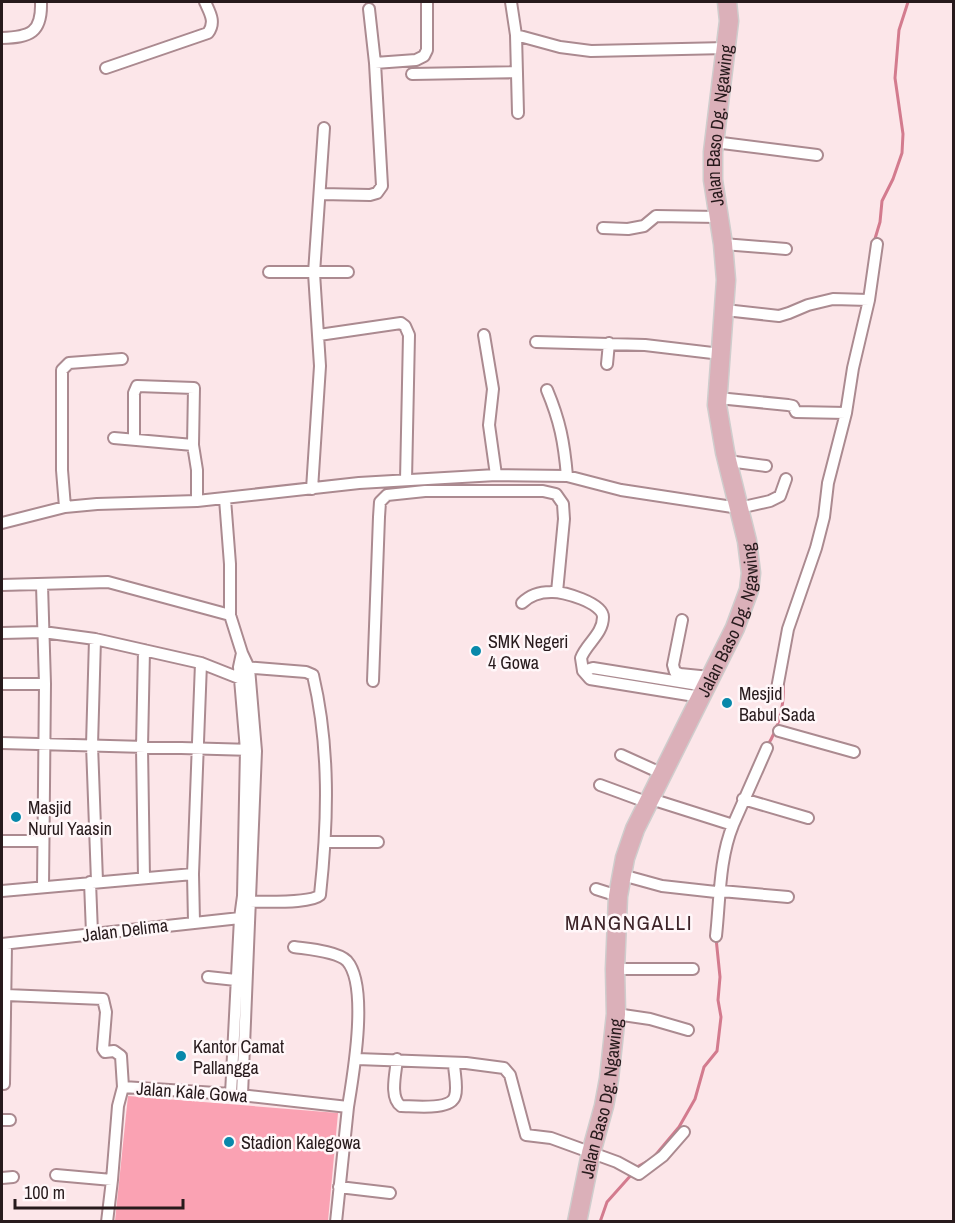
<svg xmlns="http://www.w3.org/2000/svg" width="955" height="1223" viewBox="0 0 955 1223" font-family="'Archivo Narrow',sans-serif">
  <style>
    .green { fill: #faa2b3 }
    .lines { fill: none; stroke-linecap: round; stroke-linejoin: round }
    .stream { stroke: #d37b8e; stroke-width: 3 }
    .street-casing { stroke: #ab8a90; stroke-width: 14 }
    .primary-casing { stroke: #cfcdcd; stroke-width: 21 }
    .street { stroke: #fff; stroke-width: 10 }
    .primary { stroke: #dbb0b9; stroke-width: 18 }
    .poi-dot { fill: #0888aa; stroke: #fff7f9; stroke-width: 2 }
    .labels { text-anchor: middle; dominant-baseline: central; stroke-width: 5; stroke-linejoin: round; paint-order: stroke }
    .street-label { font-size: 18px; fill: #271a1c; stroke: #fff7f9 }
    .poi-label { font-size: 18px; fill: #271a1c; stroke: #fff7f9; text-anchor: start }
    .quarter-label { font-size: 21px; letter-spacing: 1.5px; fill: #3d2328; stroke: #fff7f9 }
  </style>
  <rect width="100%" height="100%" fill="#fce6e9"/>
  <path class="green" d="M 128,1096 L 338,1113 L 328,1221 L 115,1221 Z"/>
  <g class="lines">
    <path class="stream" d="M 874,242 L 880,222 L 882,201 L 893,179 L 902,153 L 903,134 L 895,78 L 899,30 L 908,2
      M 767,746 C 778,730 785,704 783,684
      M 653,1158 L 679,1127 L 695,1099 L 704,1067 L 717,1051 L 721,1017 L 718,1000 L 720,977 L 716,938
      M 635,1168 L 648,1161
      M 600,1222 L 607,1202 L 632,1174"/>
    <g class="street-casing">
      <path id="street" d="M 511,2 L 516,35 L 560,47 L 591,51 L 727,48
        M 369,9 L 375,63 L 416,60 L 424,56 L 427,50 L 427,2
        M 516,35 L 518,113
        M 2,38 C 30,37 42,33 41,2
        M 106,68 L 208,33 C 216,22 210,13 205,2
        M 412,74 L 517,72
        M 714,142 L 817,155
        M 321,194 L 370,195 L 377,193 L 382,186 L 375,63
        M 603,228 L 628,229 L 644,226 L 656,216 L 718,217
        M 723,244 L 786,249
        M 269,272 L 348,272
        M 869,300 L 877,244
        M 725,310 L 779,316 L 789,313 L 808,305 L 833,299 L 869,300 L 853,368 L 846,413 L 828,483 L 824,517 L 816,548 L 788,629 L 776,694
        M 319,335 L 401,323 L 405,326 L 409,335 L 406,480
        M 484,335 L 493,389 L 489,425 L 496,475
        M 536,342 L 645,345 L 721,354
        M 607,364 L 609,343
        M 547,390 C 560,421 564,442 567,476
        M 718,398 L 788,405 L 793,406 L 796,412 L 846,413
        M 114,438 L 193,445
        M 134,439 L 134,393 L 137,386 L 194,388 L 193,445 L 197,470 L 197,501
        M 728,461 L 766,466
        M 312,489 L 320,366 L 314,273 L 324,128
        M 225,499 L 230,564 L 230,615 L 242,653 L 249,668 L 256,751 L 242,1095
        M 65,507 L 62,470 L 62,370 L 69,363 L 122,359
        M 2,523 L 65,507 L 97,504 L 197,501 L 359,483 L 496,475 L 567,476 L 621,490 L 739,508 L 770,501 L 780,496 L 786,479
        M 2,585 L 108,582 L 230,615
        M 42,585 L 45,684 L 43,887
        M 522,603 C 530,595 540,592 551,592 C 563,591 603,603 603,617 C 603,634 586,644 581,658 L 583,671 L 590,679 L 701,697
        M 682,620 L 673,665 L 675,672 L 680,674 L 710,677
        M 2,633 L 43,632 L 95,639 L 201,663 L 244,680
        M 95,639 L 92,745 L 97,881
        M 144,650 L 142,747 L 144,878
        M 243,667 L 306,672 L 313,675 C 330,747 328,821 320,895 C 310,904 266,901 250,902 L 245,898
        M 583,671 L 593,668 L 705,686
        M 373,681 L 379,517 L 380,502 L 387,495 L 425,491 L 543,491 L 556,494 L 563,504 L 564,519 L 557,592
        M 2,684 L 45,684
        M 779,731 L 854,752
        M 2,743 L 253,750
        M 621,755 L 663,774
        M 600,785 L 649,803
        M 651,799 L 733,825 C 719,859 720,900 716,936
        M 743,799 L 808,818
        M 733,825 L 767,748
        M 2,841 L 43,841
        M 326,842 L 378,842
        M 622,875 L 662,886 L 716,892
        M 90,882 L 92,933
        M 596,889 L 618,896
        M 2,891 L 193,874
        M 721,891 L 788,897
        M 194,922 L 193,874 L 201,663
        M 2,944 L 240,918 L 245,920
        M 615,969 L 693,969
        M 208,977 L 236,980
        M 6,995 L 103,999 L 106,1012 L 103,1049 L 105,1052 L 114,1051 L 121,1056 L 123,1087
        M 616,1014 L 650,1019 L 688,1030
        M 357,1059 L 466,1063 L 504,1068 L 510,1075 L 526,1135 L 551,1138 L 617,1162 L 639,1174 L 663,1156 L 684,1132
        M 397,1059 C 396,1072 389,1098 401,1106 C 413,1106 451,1111 455,1096 C 458,1087 454,1072 454,1063
        M 4,1084 L 6,944
        M 231,1094 L 240,918 L 243,896 L 246,750 L 239,667 L 242,653
        M 2,1120 L 10,1120
        M 56,1175 L 112,1180
        M 2,1178 L 13,1177
        M 339,1187 L 390,1193
        M 107,1222 L 112,1180 L 118,1106 L 123,1087 L 231,1094 L 348,1107 C 353,1076 369,986 347,961 C 337,951 307,949 294,947
        M 336,1222 L 348,1107"/>
    </g>
    <g class="primary-casing">
      <g id="primary">
        <path id="s1" d="M 577,1222 L 591,1153 L 604,1106 L 609,1079 L 616,1014 L 615,969 L 618,896 L 625,858 L 635,829 L 735,628 L 749,590 L 751,573 L 747,541 L 725,452 L 717,405 L 726,280 L 723,244 L 713,180 L 713,152 L 729,21 L 727,2"/>
      </g>
    </g>
    <use href="#street" class="street"/>
    <use href="#primary" class="primary"/>
  </g>
  <g class="poi-dot">
    <circle cx="476" cy="651" r="6"/>
    <circle cx="727" cy="703" r="6"/>
    <circle cx="16" cy="817" r="6"/>
    <circle cx="181" cy="1056" r="6"/>
    <circle cx="229" cy="1142" r="6"/>
  </g>
  <g class="labels">
    <g class="street-label">
      <text stroke="none"><textPath href="#s1" startOffset="1134">Jalan Baso Dg. Ngawing</textPath></text>
      <text stroke="none"><textPath href="#s1" startOffset="630">Jalan Baso Dg. Ngawing</textPath></text>
      <text transform="translate(125 930) rotate(-7)">Jalan Delima</text>
      <text transform="translate(192 1092) rotate(4)">Jalan Kale Gowa</text>
      <text stroke="none"><textPath href="#s1" startOffset="126">Jalan Baso Dg. Ngawing</textPath></text>
    </g>
    <g class="poi-label">
      <text x="488" y="641">SMK Negeri<tspan x="488" dy="21">4 Gowa</tspan></text>
      <text x="739" y="693">Mesjid<tspan x="739" dy="21">Babul Sada</tspan></text>
      <text x="28" y="807">Masjid<tspan x="28" dy="21">Nurul Yaasin</tspan></text>
      <text x="193" y="1046">Kantor Camat<tspan x="193" dy="21">Pallangga</tspan></text>
      <text x="241" y="1142">Stadion Kalegowa</text>
    </g>
    <g class="quarter-label">
      <text x="629" y="922">MANGNGALLI</text>
    </g>
  </g>
  <rect width="955" height="1223" fill="none" stroke="#271a1c" stroke-width="6"/>
  <path d="M15 1199v9h168v-9" fill="none" stroke="#271a1c" stroke-width="3"/>
  <text x="24" y="1199" font-size="18" fill="#271a1c" stroke="#fff7f9" stroke-width="4.5" paint-order="stroke">100 m</text>
</svg>
